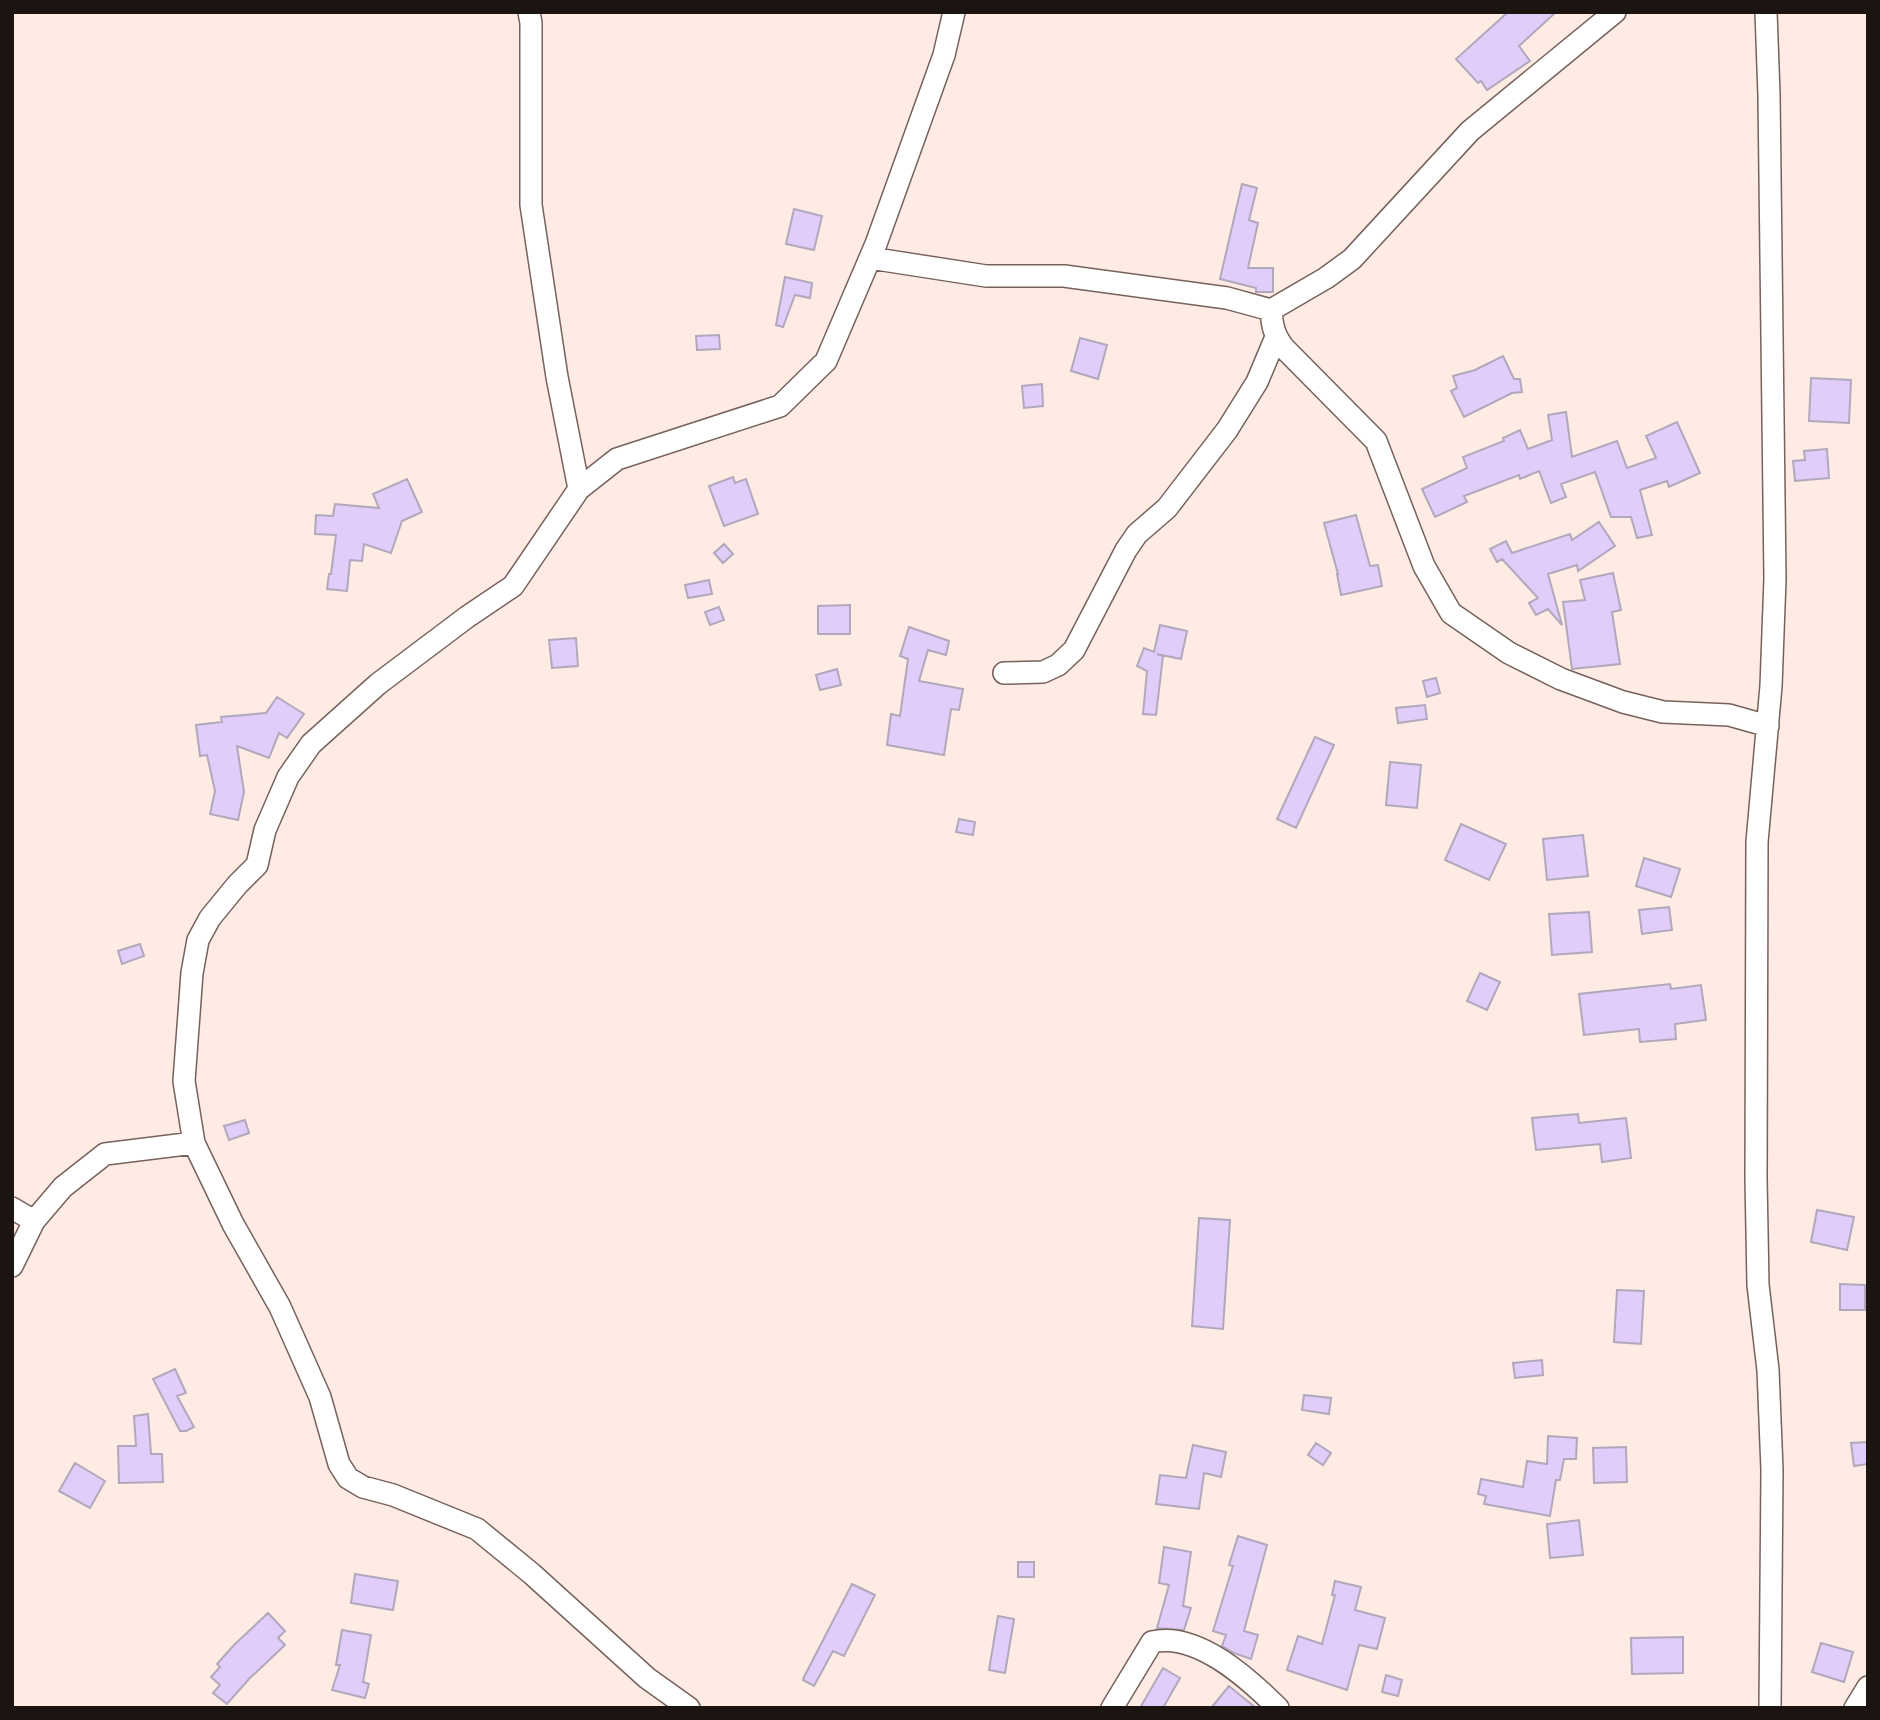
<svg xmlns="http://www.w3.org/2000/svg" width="1880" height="1720" viewBox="0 0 1880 1720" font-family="'Sofia Sans Condensed',sans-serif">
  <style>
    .building { fill: #e1ccfa; stroke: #b1a8bb; stroke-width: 2 }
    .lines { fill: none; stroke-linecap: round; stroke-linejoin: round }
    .minor-casing { stroke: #76625a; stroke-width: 24 }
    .minor { stroke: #fff; stroke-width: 21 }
  </style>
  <rect width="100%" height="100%" fill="#fdebe4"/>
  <path class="building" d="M 1508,12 L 1556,12 L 1519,46 L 1530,61 L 1487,90 L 1481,81 L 1478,83 L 1456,59 Z
    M 1242,184 L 1257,188 L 1249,220 L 1258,223 L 1248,268 L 1273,268 L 1273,292 L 1256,292 L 1256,288 L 1220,279 Z
    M 794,209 L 822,216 L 814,250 L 786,244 Z
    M 785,277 L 812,283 L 810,298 L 795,295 L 783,327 L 776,325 Z
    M 719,335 L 720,349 L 697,350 L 696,336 Z
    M 1080,338 L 1107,345 L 1098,379 L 1071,371 Z
    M 1503,356 L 1514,379 L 1520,379 L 1522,392 L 1512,393 L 1464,417 L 1451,391 L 1457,388 L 1453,376 L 1475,370 Z
    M 1811,378 L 1851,380 L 1849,423 L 1809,421 Z
    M 1042,384 L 1043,406 L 1024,408 L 1022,386 Z
    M 1566,412 L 1572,457 L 1617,441 L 1627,468 L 1656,458 L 1646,436 L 1677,422 L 1700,473 L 1669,487 L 1667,481 L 1640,490 L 1652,535 L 1637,538 L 1631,517 L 1611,517 L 1595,472 L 1561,484 L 1566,497 L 1551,503 L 1539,471 L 1520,479 L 1519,475 L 1464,496 L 1467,502 L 1435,517 L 1422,489 L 1467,468 L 1463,457 L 1504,441 L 1503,438 L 1520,430 L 1528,449 L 1552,440 L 1548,415 Z
    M 1827,449 L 1829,478 L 1795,481 L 1793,461 L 1805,460 L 1804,451 Z
    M 733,477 L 735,483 L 746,479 L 758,514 L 724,526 L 709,486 Z
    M 407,479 L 422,512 L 402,521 L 391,553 L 364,544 L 362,561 L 350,560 L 347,591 L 327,589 L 329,574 L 331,574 L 336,535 L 315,534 L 316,515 L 333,516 L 335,504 L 379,508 L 373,494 Z
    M 1356,515 L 1370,566 L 1378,565 L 1382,586 L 1341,595 L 1337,574 L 1338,574 L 1324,523 Z
    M 1599,522 L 1615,546 L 1578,571 L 1577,565 L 1548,574 L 1562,625 L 1548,609 L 1536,615 L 1529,603 L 1538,598 L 1502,559 L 1497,562 L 1490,549 L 1506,541 L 1512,553 L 1570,534 L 1572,540 Z
    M 724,544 L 733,554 L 723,563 L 714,553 Z
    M 1613,573 L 1621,610 L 1612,612 L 1620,664 L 1572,669 L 1563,602 L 1585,600 L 1580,580 Z
    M 709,580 L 712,594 L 688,598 L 685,585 Z
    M 850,605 L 850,634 L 818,634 L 818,606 Z
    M 719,607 L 724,620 L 710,625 L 705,612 Z
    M 1160,625 L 1187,631 L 1181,659 L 1157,654 L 1163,656 L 1156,715 L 1143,714 L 1147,671 L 1137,666 L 1144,648 L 1154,652 Z
    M 909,627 L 949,641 L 946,655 L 928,650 L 919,681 L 963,689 L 959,710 L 951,709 L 944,755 L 887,745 L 891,714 L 900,716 L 908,659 L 900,656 Z
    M 576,638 L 578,666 L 552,668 L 549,640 Z
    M 837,669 L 841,685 L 820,690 L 816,675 Z
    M 1436,678 L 1440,693 L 1427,697 L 1423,681 Z
    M 277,697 L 304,714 L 287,738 L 279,733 L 269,758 L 237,746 L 244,792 L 238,820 L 210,814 L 215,791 L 207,755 L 200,756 L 196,725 L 222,722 L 221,717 L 266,713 Z
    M 1425,705 L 1427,719 L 1398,723 L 1396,708 Z
    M 1315,737 L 1334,745 L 1296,828 L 1277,819 Z
    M 1390,762 L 1421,765 L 1417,808 L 1386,805 Z
    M 959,819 L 975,822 L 973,835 L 956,832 Z
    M 1461,824 L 1506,844 L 1489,880 L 1445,860 Z
    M 1583,835 L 1588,876 L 1547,880 L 1543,839 Z
    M 1644,858 L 1680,869 L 1671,897 L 1636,886 Z
    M 1669,907 L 1672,930 L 1642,934 L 1639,910 Z
    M 1589,912 L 1592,952 L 1552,955 L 1549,914 Z
    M 140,944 L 144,956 L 122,964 L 118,951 Z
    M 1480,973 L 1500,982 L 1487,1010 L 1467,1001 Z
    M 1670,984 L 1671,989 L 1701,985 L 1706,1020 L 1675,1024 L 1676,1039 L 1640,1042 L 1639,1029 L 1584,1035 L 1579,994 Z
    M 1578,1114 L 1579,1123 L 1626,1118 L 1631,1158 L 1602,1162 L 1600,1144 L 1536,1150 L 1532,1118 Z
    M 245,1120 L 249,1133 L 229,1140 L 224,1126 Z
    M 1817,1210 L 1854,1217 L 1847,1250 L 1811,1242 Z
    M 1199,1218 L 1230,1220 L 1223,1329 L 1192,1326 Z
    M 1840,1284 L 1865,1285 L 1865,1310 L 1840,1310 Z
    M 1617,1290 L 1644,1291 L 1641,1344 L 1614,1342 Z
    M 1542,1360 L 1543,1375 L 1515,1378 L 1513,1363 Z
    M 175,1369 L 186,1393 L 177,1396 L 194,1427 L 186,1431 L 180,1431 L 153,1379 Z
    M 1304,1395 L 1331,1398 L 1329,1414 L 1302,1410 Z
    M 148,1414 L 151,1454 L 162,1454 L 163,1482 L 119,1483 L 118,1446 L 136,1446 L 134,1416 Z
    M 1548,1436 L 1577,1438 L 1576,1459 L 1564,1459 L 1560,1480 L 1556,1480 L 1550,1516 L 1484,1504 L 1486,1496 L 1478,1494 L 1481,1479 L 1523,1487 L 1527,1461 L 1547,1464 Z
    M 1868,1442 L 1868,1464 L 1854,1466 L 1851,1443 Z
    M 1316,1443 L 1331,1453 L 1323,1465 L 1308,1455 Z
    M 1193,1445 L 1226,1452 L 1221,1477 L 1204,1473 L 1199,1509 L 1156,1504 L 1160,1475 L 1186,1478 Z
    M 1626,1447 L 1627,1482 L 1594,1483 L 1593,1448 Z
    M 75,1463 L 105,1481 L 90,1508 L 59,1491 Z
    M 1579,1520 L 1583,1555 L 1550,1558 L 1547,1524 Z
    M 1238,1536 L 1267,1545 L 1244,1631 L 1258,1635 L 1251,1659 L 1234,1653 L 1222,1646 L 1226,1635 L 1213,1631 L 1233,1566 L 1229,1565 Z
    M 1164,1547 L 1191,1552 L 1183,1606 L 1191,1608 L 1184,1630 L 1157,1628 L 1169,1585 L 1159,1583 Z
    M 1018,1562 L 1034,1562 L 1034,1577 L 1018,1577 Z
    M 355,1574 L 398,1581 L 393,1610 L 351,1603 Z
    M 1335,1581 L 1361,1587 L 1355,1610 L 1385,1618 L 1377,1649 L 1359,1645 L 1347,1690 L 1287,1670 L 1298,1636 L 1322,1644 L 1335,1595 L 1332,1595 Z
    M 852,1584 L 875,1595 L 844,1656 L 833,1651 L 814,1686 L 803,1680 L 804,1677 Z
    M 268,1613 L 285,1631 L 278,1638 L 285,1645 L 249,1679 L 227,1704 L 213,1693 L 220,1685 L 211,1677 L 220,1667 L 217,1664 L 234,1645 Z
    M 998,1616 L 1014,1619 L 1005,1673 L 989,1670 Z
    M 342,1630 L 371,1635 L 363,1682 L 369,1684 L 365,1698 L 332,1690 L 340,1665 L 336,1665 Z
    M 1683,1637 L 1683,1673 L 1632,1674 L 1631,1638 Z
    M 1821,1643 L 1853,1652 L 1844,1682 L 1812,1672 Z
    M 1163,1668 L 1180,1678 L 1163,1708 L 1140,1708 Z
    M 1386,1675 L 1402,1680 L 1398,1696 L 1382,1692 Z
    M 1229,1686 L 1256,1708 L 1211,1708 Z"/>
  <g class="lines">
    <g class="minor-casing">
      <path id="minor" d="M 529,12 L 531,23 L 531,205 L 557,377 L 579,489
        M 1766,12 L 1769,95 L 1775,579 L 1771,686 L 1757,842 L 1756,1178 L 1758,1285 L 1768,1370 L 1772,1470 L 1770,1708
        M 870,258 L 986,276 L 1064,276 L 1227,298 L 1271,310 C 1272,326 1274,335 1284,348 L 1376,441 L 1424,566 L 1451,613 L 1509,653 L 1561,679 L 1623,702 L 1663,712 L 1729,715 L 1768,726
        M 1271,310 L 1326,278 L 1352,259 L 1470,131 L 1615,12
        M 1004,673 L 1043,672 L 1058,665 L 1074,650 L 1126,550 L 1137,534 L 1167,508 L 1227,430 L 1257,382 L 1276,337
        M 12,1208 L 34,1221
        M 12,1266 L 34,1221 L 63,1187 L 105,1154 L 194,1143
        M 689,1708 L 647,1678 L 532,1574 L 477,1529 L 393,1495 L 363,1487 L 348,1478 L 339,1464 L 320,1397 L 280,1307 L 233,1224 L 194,1143 L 184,1081 L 192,973 L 198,940 L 210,918 L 237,885 L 257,865 L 265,830 L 288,777 L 311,744 L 378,684 L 467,617 L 513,586 L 579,489 L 617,459 L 780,406 L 826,361 L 876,244 L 944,55 L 954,12
        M 1112,1708 L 1152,1642 C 1197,1631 1249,1679 1278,1708
        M 1855,1708 L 1868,1687"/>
    </g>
    <use href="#minor" class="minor"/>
  </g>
  <rect width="1880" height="1720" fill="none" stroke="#1b1410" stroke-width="28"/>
</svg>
